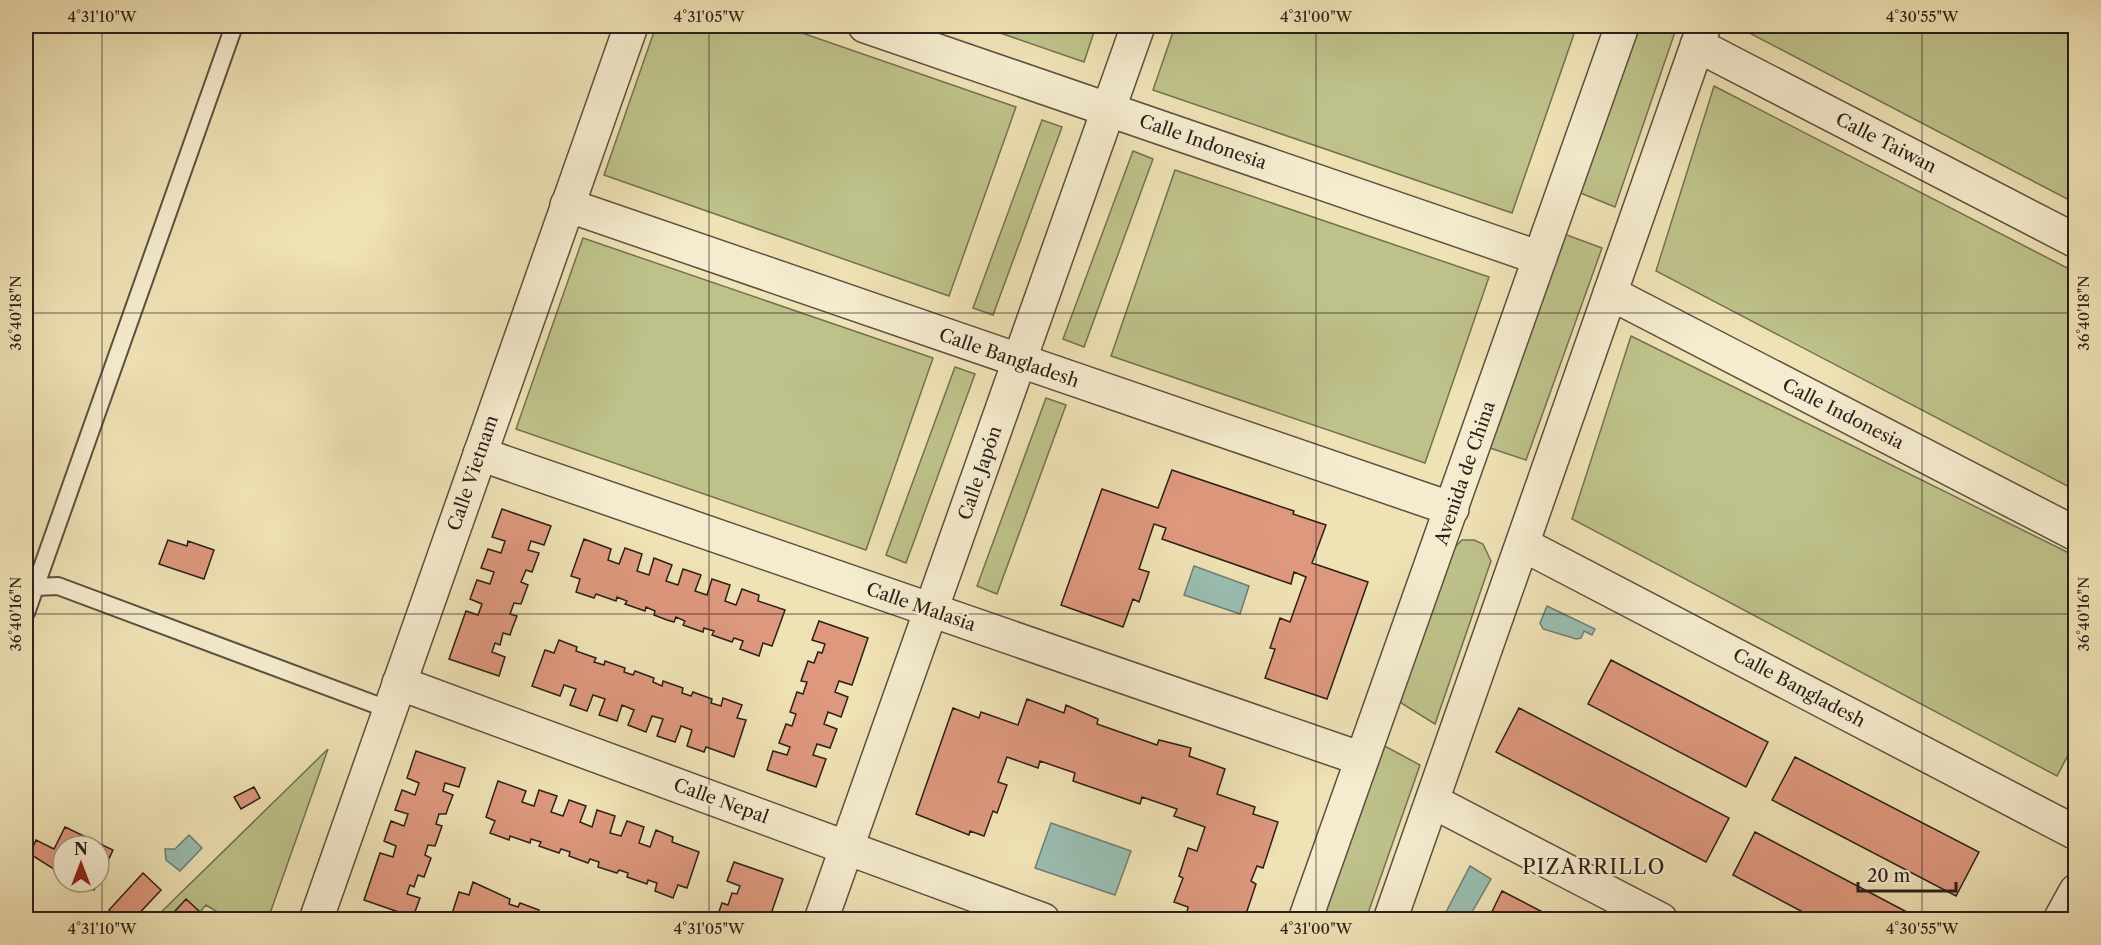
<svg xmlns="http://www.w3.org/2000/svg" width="2101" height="945" viewBox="0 0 2101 945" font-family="'Libre Caslon Text',serif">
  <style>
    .green { fill: #bec28a; stroke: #747152; stroke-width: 1.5 }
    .water { fill: #9abdb1; stroke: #6e7e75; stroke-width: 1.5 }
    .building { fill: #de987e; stroke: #2b201a; stroke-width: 1.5 }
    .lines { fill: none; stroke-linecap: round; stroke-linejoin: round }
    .service-casing { stroke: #5c5041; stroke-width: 20 }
    .minor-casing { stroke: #5c5041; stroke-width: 36 }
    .tertiary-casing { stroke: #5c5041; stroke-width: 36 }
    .service { stroke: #f5eccf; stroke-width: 16 }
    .minor { stroke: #f5eccf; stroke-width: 33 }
    .tertiary { stroke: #f5eccf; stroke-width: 33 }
    .ticks { fill: none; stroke: #2b201a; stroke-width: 1.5; stroke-opacity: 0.45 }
    .labels { text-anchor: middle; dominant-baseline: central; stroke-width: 4.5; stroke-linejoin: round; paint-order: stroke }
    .street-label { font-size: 18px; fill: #2b201a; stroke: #f5eccf }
    .neighbourhood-label { font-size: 20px; letter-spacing: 1.5px; fill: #2b201a; stroke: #f5eccf }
    .neatline { fill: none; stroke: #2b201a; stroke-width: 2 }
    .ticks-label { font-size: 15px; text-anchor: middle; fill: #2b201a }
  </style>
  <rect width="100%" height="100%" fill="#efe2b5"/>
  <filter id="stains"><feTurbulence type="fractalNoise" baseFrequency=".00333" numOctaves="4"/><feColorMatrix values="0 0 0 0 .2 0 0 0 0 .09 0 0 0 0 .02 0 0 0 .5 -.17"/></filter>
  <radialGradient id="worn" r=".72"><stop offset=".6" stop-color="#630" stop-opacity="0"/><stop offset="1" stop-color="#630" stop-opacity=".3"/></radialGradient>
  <path class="green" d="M 656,26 L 782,26 L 1016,107 L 949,296 L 604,175 Z
    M 980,26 L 1096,26 L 1084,62 Z
    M 1175,26 L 1559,26 L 1575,31 L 1512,213 L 1153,90 Z
    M 1636,26 L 1677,26 L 1615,207 L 1578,192 Z
    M 1736,26 L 2075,26 L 2075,203 Z
    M 1714,86 L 2075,272 L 2075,490 L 1656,271 Z
    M 1042,120 L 1062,127 L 993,315 L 973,308 Z
    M 1133,151 L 1153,159 L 1084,347 L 1063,339 Z
    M 1175,170 L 1489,277 L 1425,463 L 1111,356 Z
    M 1564,234 L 1602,248 L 1526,460 L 1487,447 Z
    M 583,238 L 933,358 L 866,550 L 516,429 Z
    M 1631,336 L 2075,556 L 2075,742 L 2057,776 L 1572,519 Z
    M 955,367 L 975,374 L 906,563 L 886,555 Z
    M 1046,398 L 1066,405 L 997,594 L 977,586 Z
    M 1462,540 L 1474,540 L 1483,544 L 1491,561 L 1435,724 L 1398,701 L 1453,549 Z
    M 1381,744 L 1420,765 L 1366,919 L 1321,920 Z
    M 328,749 L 268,919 L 229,919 L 206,905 L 200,912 L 186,900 L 167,919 L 153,920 Z"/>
  <path class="water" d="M 1194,566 L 1249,586 L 1240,614 L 1184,595 Z
    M 1547,606 L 1595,629 L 1592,635 L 1584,631 L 1581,638 L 1576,639 L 1543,629 L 1540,623 Z
    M 1051,823 L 1131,851 L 1115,895 L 1035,868 Z
    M 189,835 L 202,848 L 180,871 L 166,860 L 165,849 L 175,849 Z
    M 1470,866 L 1491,879 L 1468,919 L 1457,919 L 1445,914 Z"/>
  <path class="building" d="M 1172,470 L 1294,511 L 1293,514 L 1326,525 L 1312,563 L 1368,582 L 1327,699 L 1265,678 L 1275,649 L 1270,648 L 1280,618 L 1290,622 L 1306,577 L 1294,572 L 1291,584 L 1162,539 L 1166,528 L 1154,524 L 1139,569 L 1149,572 L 1139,602 L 1133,599 L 1123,627 L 1061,605 L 1102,489 L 1158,508 Z
    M 502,509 L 551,526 L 544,545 L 531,541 L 528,550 L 539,553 L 532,572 L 526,570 L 521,582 L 528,585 L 521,604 L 514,603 L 510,614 L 517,616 L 512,629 L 510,635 L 503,633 L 500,645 L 495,643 L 492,652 L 505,657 L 499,676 L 449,659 L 466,611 L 478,615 L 482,604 L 470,599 L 477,580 L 490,584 L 494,572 L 481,568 L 488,549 L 501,553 L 505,541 L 492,537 Z
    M 584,539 L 611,549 L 608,560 L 619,564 L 625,548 L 642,554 L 637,571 L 649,575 L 654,558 L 672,565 L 666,581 L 678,585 L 683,569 L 701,575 L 695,591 L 707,595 L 712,579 L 730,585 L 725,601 L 736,605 L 742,589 L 759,595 L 758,601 L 785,610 L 772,646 L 763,643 L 759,656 L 740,649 L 743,641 L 734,638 L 732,642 L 712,635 L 714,631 L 704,628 L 703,632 L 697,630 L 683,625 L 685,621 L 676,617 L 674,622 L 667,620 L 654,615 L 655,611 L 646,607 L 645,611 L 625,604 L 627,601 L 617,597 L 616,601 L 596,594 L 594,598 L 576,592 L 580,579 L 571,576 Z
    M 168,540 L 187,546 L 188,541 L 214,550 L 204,579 L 159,564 Z
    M 819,621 L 868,638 L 852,685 L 839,681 L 835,692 L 848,697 L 841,717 L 828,712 L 824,724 L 837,729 L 830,748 L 817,744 L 813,755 L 826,759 L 816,787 L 767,770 L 773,751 L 787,755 L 790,747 L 779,743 L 786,724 L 792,726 L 796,714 L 790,712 L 797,692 L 803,694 L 807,682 L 801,681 L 808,661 L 814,663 L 818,652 L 822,653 L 825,644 L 812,640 Z
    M 559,640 L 577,647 L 576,651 L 596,658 L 594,662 L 604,665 L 605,661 L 625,668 L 624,672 L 633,675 L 635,671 L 654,678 L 653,682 L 662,686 L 663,681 L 683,688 L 682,693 L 691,696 L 693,692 L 712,699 L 711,703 L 721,706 L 723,698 L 742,705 L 737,718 L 746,720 L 734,757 L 706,747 L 704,752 L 687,746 L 692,730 L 681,726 L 675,742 L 657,736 L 663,719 L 652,716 L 646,732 L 628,725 L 634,710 L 622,705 L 617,721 L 599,715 L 605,699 L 593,695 L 587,711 L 570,705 L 576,689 L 564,685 L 560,696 L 532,686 L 545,650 L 554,653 Z
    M 1611,660 L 1768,742 L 1746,787 L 1588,704 Z
    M 1027,699 L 1064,713 L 1066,705 L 1098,719 L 1097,724 L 1157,745 L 1159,740 L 1191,748 L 1189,756 L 1225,769 L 1217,794 L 1255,807 L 1253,814 L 1278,822 L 1263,868 L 1257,866 L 1251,881 L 1256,884 L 1244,920 L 1208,920 L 1187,912 L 1188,907 L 1174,902 L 1183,878 L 1179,876 L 1188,848 L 1197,851 L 1205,827 L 1174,816 L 1177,809 L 1142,797 L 1140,804 L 1073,781 L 1075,773 L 1040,761 L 1038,768 L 1007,757 L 998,782 L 1007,785 L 997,813 L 993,811 L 984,836 L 970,831 L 969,835 L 916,814 L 953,708 L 979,718 L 981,712 L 1018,725 Z
    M 1519,708 L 1729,818 L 1706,862 L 1496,752 Z
    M 416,751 L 465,768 L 459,787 L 445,783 L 443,791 L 453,795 L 448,808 L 446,814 L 439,814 L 436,824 L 442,826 L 435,846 L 428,845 L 425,855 L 431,858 L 424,877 L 418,875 L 414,887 L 410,885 L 407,894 L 420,898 L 413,917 L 364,900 L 380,853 L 393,857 L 396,846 L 384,841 L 391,821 L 404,826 L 408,814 L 395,810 L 402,790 L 415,795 L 419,783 L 407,778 Z
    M 1795,757 L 1979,852 L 1956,896 L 1772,800 Z
    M 498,781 L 526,791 L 522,802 L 534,806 L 539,790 L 557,796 L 551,812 L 563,816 L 569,800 L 586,806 L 580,822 L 592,827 L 597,810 L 615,816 L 610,833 L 621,836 L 627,821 L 644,827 L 639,843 L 650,847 L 656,830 L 673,837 L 672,842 L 699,852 L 687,888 L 678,885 L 673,898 L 655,891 L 657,883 L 648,880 L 647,884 L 627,877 L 628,873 L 619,870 L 617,873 L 598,867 L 599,862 L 590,859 L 588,863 L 569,856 L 570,852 L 561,849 L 559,853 L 539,846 L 541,842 L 531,839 L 530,843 L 510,836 L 509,840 L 490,833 L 495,821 L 486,817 Z
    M 254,787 L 260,798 L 241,809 L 234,797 Z
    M 65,827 L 113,850 L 99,880 L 99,846 L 63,846 L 63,875 L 30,854 L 36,840 L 54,849 Z
    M 1755,832 L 1922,920 L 1818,920 L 1733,875 Z
    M 734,862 L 783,879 L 769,920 L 716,920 L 722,903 L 728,905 L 732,893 L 737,894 L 740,886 L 727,881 Z
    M 143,873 L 161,890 L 133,920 L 119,920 L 109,910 Z
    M 78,882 L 98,882 L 94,890 Z
    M 473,882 L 510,899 L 509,904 L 518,907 L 520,903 L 539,910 L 538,914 L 547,917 L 548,913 L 567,920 L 450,920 L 459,892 L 469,895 Z
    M 1502,891 L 1558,920 L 1488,920 Z
    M 186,899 L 200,912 L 207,919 L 167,920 Z"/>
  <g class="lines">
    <g class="service-casing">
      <path id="service" d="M 35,587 L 58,586 L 390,710
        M 26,613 L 234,26"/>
    </g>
    <g class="minor-casing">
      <path id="minor" d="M 865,26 L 1540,258
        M 1697,45 L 2076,241
        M 567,205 L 1452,509
        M 1610,293 L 2076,534
        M 480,454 L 1362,759
        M 1522,544 L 2076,833
        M 399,683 L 1043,920
        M 1432,801 L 1661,920
        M 821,920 L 1138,26
        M 1305,920 L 1622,26
        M 1390,920 L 1704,26
        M 2060,920 L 2076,891"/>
    </g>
    <g class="tertiary-casing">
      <path id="tertiary" d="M 316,920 L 631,26"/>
    </g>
    <use href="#service" class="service"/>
    <use href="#minor" class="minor"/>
    <use href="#tertiary" class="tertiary"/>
  </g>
  <path class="ticks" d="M 102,26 L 102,920M 709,26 L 709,920M 1316,26 L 1316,920M 1922,26 L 1922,920M 26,313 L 2076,313M 26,614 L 2076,614M 26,915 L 2076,915"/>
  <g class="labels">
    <g class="street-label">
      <text transform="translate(1203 142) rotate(19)">Calle Indonesia</text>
      <text transform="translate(1886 143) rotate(27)">Calle Taiwan</text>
      <text transform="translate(1009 358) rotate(19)">Calle Bangladesh</text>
      <text transform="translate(1843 414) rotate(27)">Calle Indonesia</text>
      <text transform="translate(473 473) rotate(-71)">Calle Vietnam</text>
      <text transform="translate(980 473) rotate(-71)">Calle Japón</text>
      <text transform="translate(1465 473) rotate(-71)">Avenida de China</text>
      <text transform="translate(921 607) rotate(19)">Calle Malasia</text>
      <text transform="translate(1799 688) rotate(28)">Calle Bangladesh</text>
      <text transform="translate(721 801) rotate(20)">Calle Nepal</text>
    </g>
    <g class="neighbourhood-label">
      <text x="1594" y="867">PIZARRILLO</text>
    </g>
  </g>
  <rect width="2101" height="945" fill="none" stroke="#efe2b5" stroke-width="66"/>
  <g transform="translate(81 864)"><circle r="28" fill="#f5eccf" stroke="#a49a87" stroke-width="1.5"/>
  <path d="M0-4.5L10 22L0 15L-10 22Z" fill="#8f2418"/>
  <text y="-9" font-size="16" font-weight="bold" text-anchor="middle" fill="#2b201a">N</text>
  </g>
  <path d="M1858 882v9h98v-9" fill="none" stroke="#2b201a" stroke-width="3"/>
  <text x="1867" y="882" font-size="18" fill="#2b201a" stroke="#f5eccf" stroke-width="4.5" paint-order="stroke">20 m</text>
  <rect x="33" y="33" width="2035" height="879" class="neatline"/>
  <g class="ticks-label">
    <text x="102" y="22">4°31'10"W</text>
    <text x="709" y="22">4°31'05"W</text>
    <text x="1316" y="22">4°31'00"W</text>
    <text x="1922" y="22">4°30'55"W</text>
    <text transform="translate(16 313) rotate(-90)" y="5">36°40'18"N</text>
    <text transform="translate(2084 313) rotate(-90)" y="5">36°40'18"N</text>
    <text transform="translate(16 614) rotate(-90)" y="5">36°40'16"N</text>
    <text transform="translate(2084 614) rotate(-90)" y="5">36°40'16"N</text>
    <text x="102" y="934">4°31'10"W</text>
    <text x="709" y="934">4°31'05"W</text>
    <text x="1316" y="934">4°31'00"W</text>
    <text x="1922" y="934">4°30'55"W</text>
  </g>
  <rect width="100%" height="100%" filter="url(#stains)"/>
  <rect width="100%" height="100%" fill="url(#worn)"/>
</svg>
